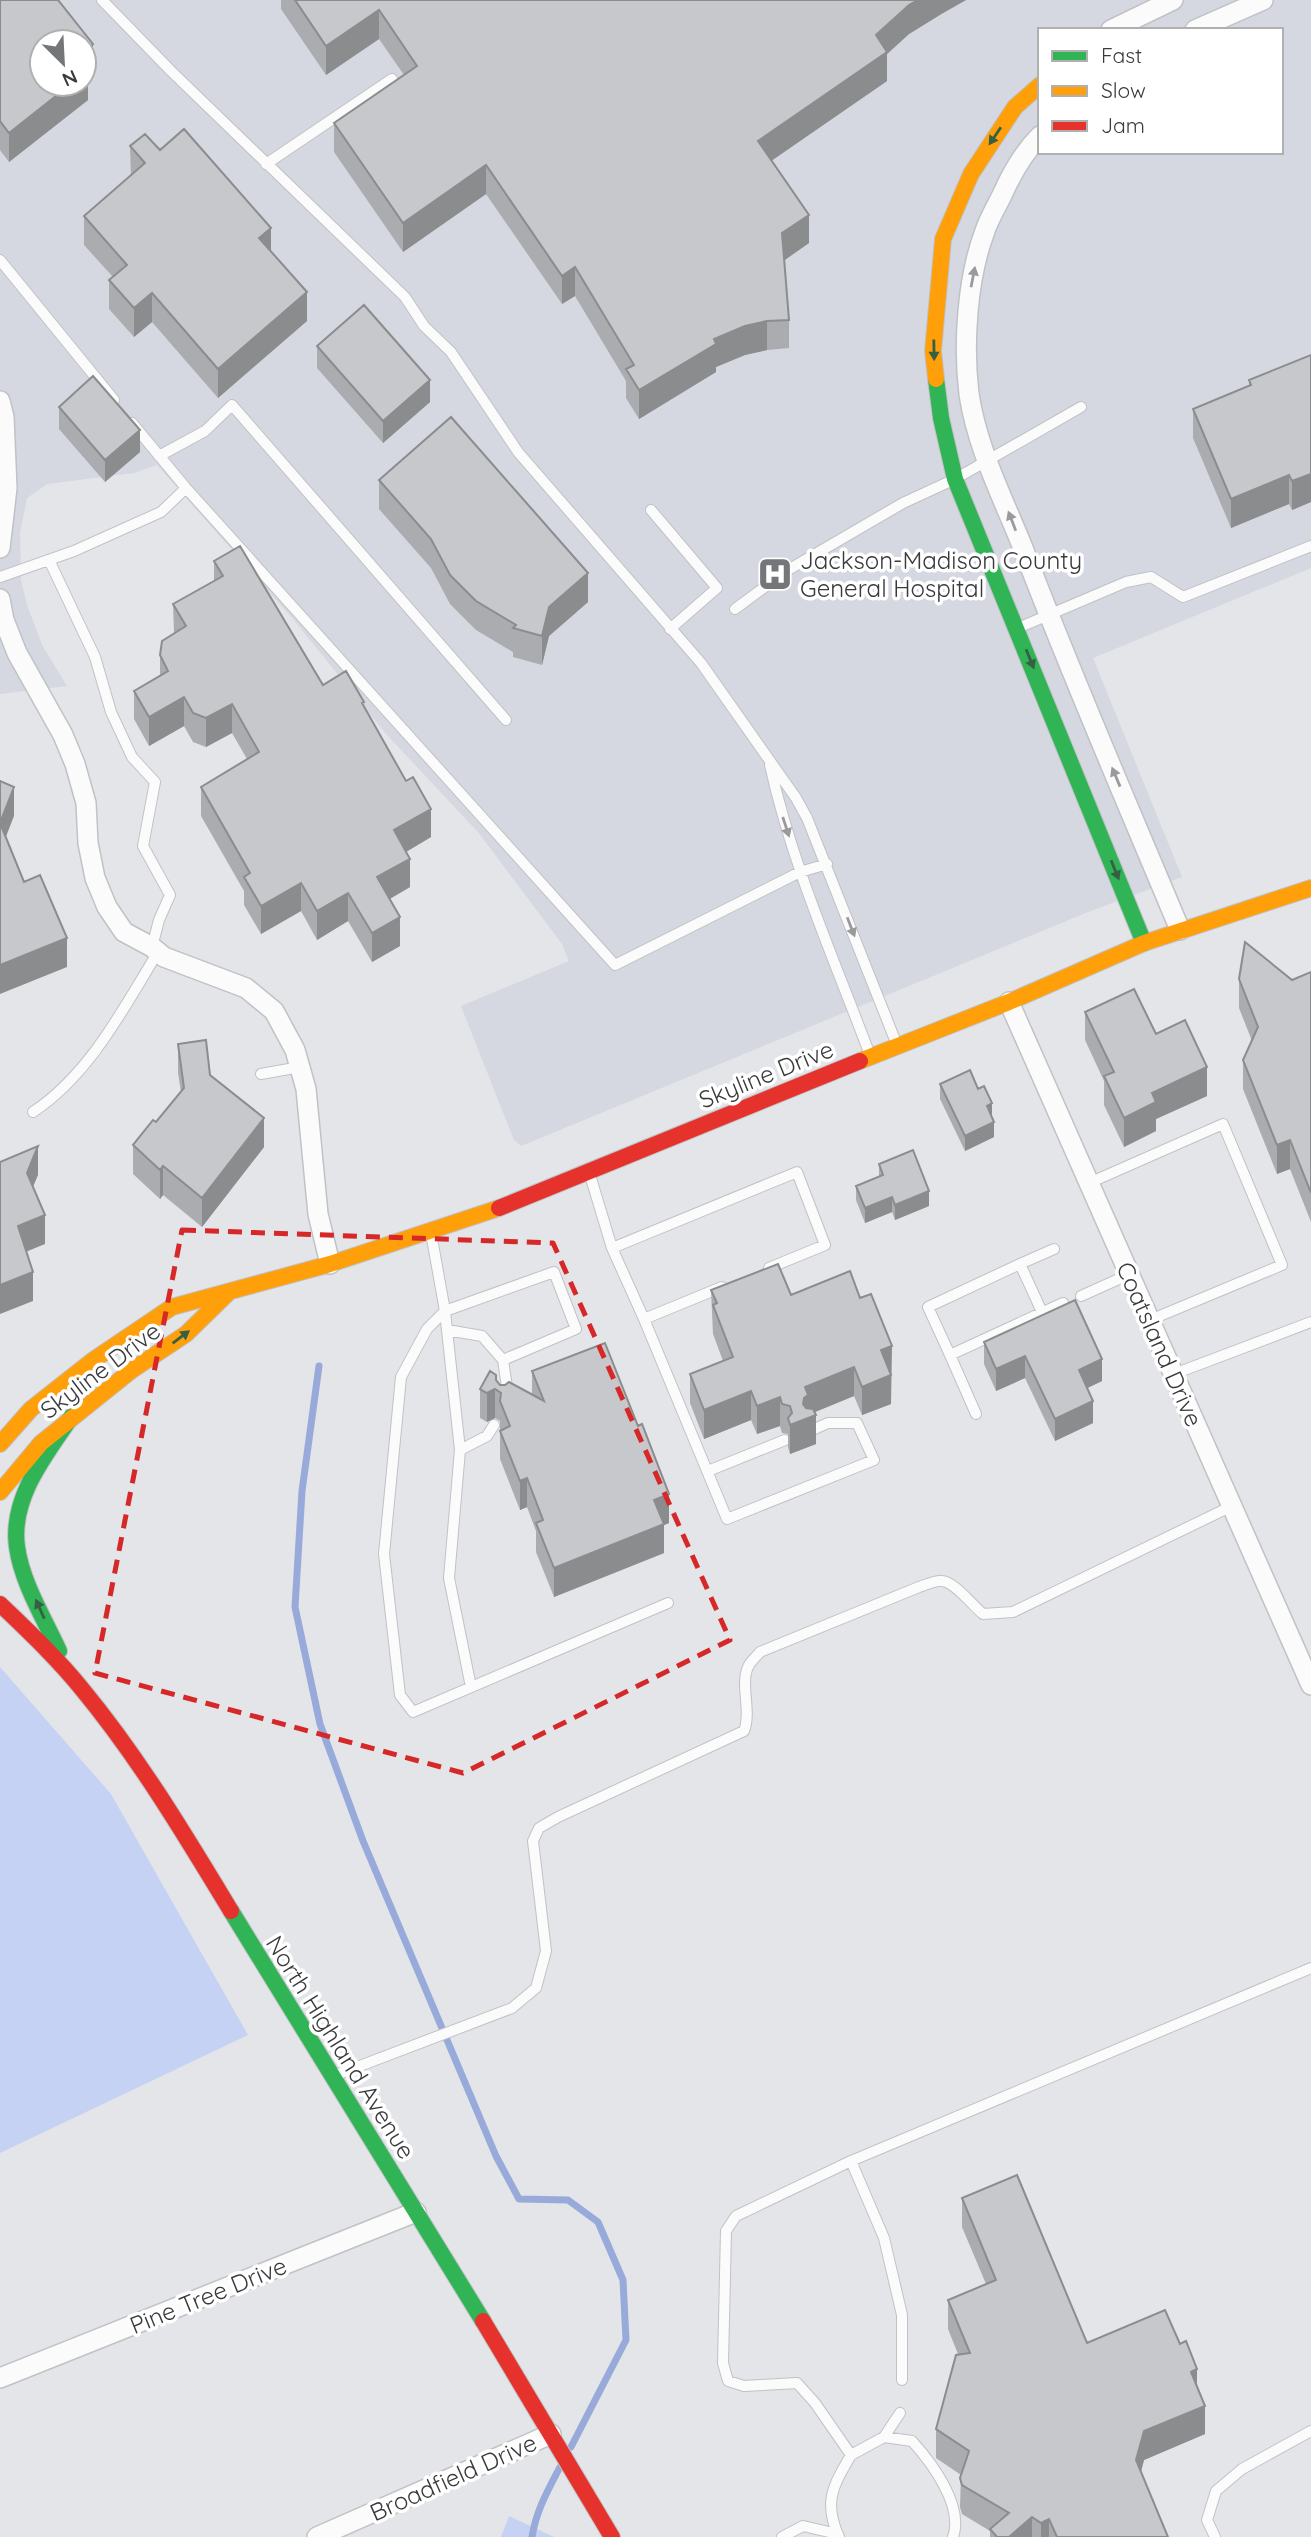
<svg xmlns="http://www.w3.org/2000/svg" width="1311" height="2537" viewBox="0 0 1311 2537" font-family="Quicksand,sans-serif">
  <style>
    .built { fill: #d5d7e1; fill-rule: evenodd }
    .green { fill: #c6d2f3 }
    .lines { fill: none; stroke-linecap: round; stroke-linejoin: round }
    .stream { stroke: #98aad9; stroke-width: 7 }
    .lane-casing { stroke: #c0c2c5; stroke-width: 12 }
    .street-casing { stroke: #c0c2c5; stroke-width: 22 }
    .fast-casing { stroke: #c0c2c5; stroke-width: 18 }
    .slow-casing { stroke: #c0c2c5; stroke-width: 18 }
    .jam-casing { stroke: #c0c2c5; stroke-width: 18 }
    .lane { stroke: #fbfbfc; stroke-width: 10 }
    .street { stroke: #fbfbfc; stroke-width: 19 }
    .fast { stroke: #30b455; stroke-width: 16 }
    .slow { stroke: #ff9f0a; stroke-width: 16 }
    .jam { stroke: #e5322d; stroke-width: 16 }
    .wall { fill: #abacaf }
    .shaded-wall { fill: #8b8c8e }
    .building { fill: #c7c8cb; stroke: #8b8c8e; stroke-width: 2 }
    .oneway { fill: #365f44 }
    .oneway2 { fill: #9a9a9c }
    .marked { fill: none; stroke: #d62828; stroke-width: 5; stroke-dasharray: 14 9; stroke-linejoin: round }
    .labels { text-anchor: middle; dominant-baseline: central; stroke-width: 7; stroke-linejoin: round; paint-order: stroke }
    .poi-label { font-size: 24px; fill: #393a3c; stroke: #fff; text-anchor: start }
    .street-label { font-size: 24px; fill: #393a3c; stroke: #fff }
  </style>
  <rect width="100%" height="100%" fill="#e3e5e9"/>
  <path class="built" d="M 0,0 L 1311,0 L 1311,568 L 1093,658 L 1182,877 L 1088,912 L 521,1146 L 514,1140 L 461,1006 L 569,961 L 562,944 L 478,832 L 387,735 L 293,619 L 157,465 L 134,473 L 47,484 L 27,498 L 20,533 L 21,580 L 27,605 L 42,645 L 67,686 L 0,694 ZM 1040,30 L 1281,30 L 1281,152 L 1040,152 ZM 42,42 L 84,42 L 84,84 L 42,84 Z"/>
  <path class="green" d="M 0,1667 L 111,1794 L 248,2035 L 0,2153 Z
    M 509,2516 L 554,2537 L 501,2537 Z"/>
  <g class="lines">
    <path class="stream" d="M 319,1366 L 302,1491 L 295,1607 L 320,1724 L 363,1841 L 496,2156 L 519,2199 L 568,2200 L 598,2222 L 623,2280 L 626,2340 L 571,2447
      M 532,2537 C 536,2511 548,2490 560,2467"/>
    <g class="lane-casing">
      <path id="lane" d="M 102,0 L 171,71 L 405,297 L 424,326 L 451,352 L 518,452 L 701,663 L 796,798 L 807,818 L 897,1045
        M 266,164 L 392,79
        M 0,260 L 114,400
        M 132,423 L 186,488 L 615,965 L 800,872 L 827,864
        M 159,456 L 205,431 L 232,405 L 506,720
        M 651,510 L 717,588 L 670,629
        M 49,560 L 95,657 L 111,712 L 132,757 L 155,782 L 143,846 L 170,895 L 159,920 L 152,947
        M 0,577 L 74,551 L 161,512 L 186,488
        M 735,609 L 788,570 L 903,503 L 955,479 L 1081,407
        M 1018,628 L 1126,582 L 1151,577 L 1183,597 L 1311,546
        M 770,765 C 792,865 834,959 870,1055
        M 261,1074 L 300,1067
        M 33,1112 C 90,1074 123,1009 158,952
        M 590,1175 L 612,1248 L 797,1172 L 825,1245 L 769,1268
        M 1089,1183 L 1223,1124 L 1282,1265 L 1150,1320
        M 431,1233 L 445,1311 L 427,1329 L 401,1377 L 384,1554 L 400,1695 L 413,1712 L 668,1603
        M 612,1248 L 644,1319
        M 1020,1264 L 1054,1249
        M 722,1287 L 644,1319 L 727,1519 L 874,1460 L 857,1423 L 828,1423 L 810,1431
        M 1081,1296 L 1130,1274
        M 447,1330 L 482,1336 L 503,1360 L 576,1329 L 554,1272 L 445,1311 L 447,1330 L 460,1450 L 449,1578 L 471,1687
        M 950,1355 L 928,1307 L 1020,1264 L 1042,1312
        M 503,1360 L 508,1394
        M 1174,1374 L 1311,1322
        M 976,1414 L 950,1355 L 1063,1303
        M 460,1450 L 487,1436 L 494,1425
        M 708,1471 L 785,1440
        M 336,2075 L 512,2008 L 536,1988 L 546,1951 L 533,1841 L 539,1828 L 558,1817 L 744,1731 C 752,1711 739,1682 749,1665 C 752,1660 757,1656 760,1652 L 919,1587 C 925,1585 935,1580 942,1581 C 955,1582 972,1605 983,1614 L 1013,1612 L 1232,1506
        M 851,2161 L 884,2238 L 902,2315 L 902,2380
        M 900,2413 L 884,2437 L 851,2455 L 815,2403 L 797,2383 L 744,2386 L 728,2381 L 723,2363 L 726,2231 L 736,2216 L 851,2161 L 1311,1968
        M 884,2437 L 912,2441 C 932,2463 964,2506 953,2537
        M 782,2537 L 803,2526 L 838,2534 L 837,2536
        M 839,2537 C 823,2502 833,2486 851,2455
        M 1215,2537 L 1207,2520 L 1216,2491 L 1242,2469 L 1311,2431"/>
    </g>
    <g class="street-casing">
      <path id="street" d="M 1111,30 L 1173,0
        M 1195,30 L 1263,0
        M 1040,136 C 1024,152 1012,173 1003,193 C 997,206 989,218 985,231 C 967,278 963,344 969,394 C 977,448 1003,498 1023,548 C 1072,677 1127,803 1180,930
        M 0,401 L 4,417 L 7,488 L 0,548
        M 0,599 L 4,620 L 17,653 L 63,735 L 75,764 L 86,803 L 88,843 L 95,878 L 107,907 L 124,932 L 152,947 L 164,957 L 246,988 L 274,1011 L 295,1050 L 306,1089 L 318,1214 L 330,1264
        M 1009,1002 L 1311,1685
        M 0,2378 L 416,2212
        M 317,2537 L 551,2434"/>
    </g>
    <g class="fast-casing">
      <path id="fast" d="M 936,379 L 941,418 L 955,479 L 1144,943
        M 59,1651 C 44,1618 22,1583 17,1547 C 10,1498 46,1454 72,1416
        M 231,1911 L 483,2321"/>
    </g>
    <g class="slow-casing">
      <path id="slow" d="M 936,379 L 933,351 L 943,239 L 971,174 L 1015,107 L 1040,85
        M 860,1061 L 1009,1002 L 1144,943 L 1311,888
        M 0,1444 L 31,1409 L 92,1361 L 172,1307 L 330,1264 L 499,1208
        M 0,1492 L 41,1443 L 132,1370 L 186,1334 L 228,1293"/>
    </g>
    <g class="jam-casing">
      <path id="jam" d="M 499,1208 L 860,1061
        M 0,1604 C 28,1631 57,1658 82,1689 C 139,1758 185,1835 231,1911
        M 483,2321 L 612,2537"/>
    </g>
    <use href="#lane" class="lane"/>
    <use href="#street" class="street"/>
    <use href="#fast" class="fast"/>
    <use href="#slow" class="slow"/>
    <use href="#jam" class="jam"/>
  </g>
  <path class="wall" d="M 0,0 L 93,73 L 88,77 L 88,100 L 9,162 L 0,150 Z
    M 281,0 L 966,0 L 943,13 L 909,34 L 887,54 L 887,81 L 771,161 L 809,243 L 784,260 L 789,320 L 789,348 L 767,350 L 745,355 L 716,367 L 716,372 L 639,419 L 626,398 L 626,381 L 575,296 L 562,304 L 486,194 L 403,252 L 334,152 L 334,123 L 404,75 L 379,39 L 326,75 L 281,9 Z
    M 130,146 L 160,150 L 271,252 L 307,321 L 218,398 L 152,322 L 134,337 L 109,309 L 109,280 L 113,277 L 84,245 L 84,216 L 131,176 Z
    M 317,346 L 430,402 L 383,443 L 317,368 Z
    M 1311,355 L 1311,502 L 1292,510 L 1289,504 L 1231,528 L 1193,438 L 1193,409 L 1249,386 L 1249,380 Z
    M 59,407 L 140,452 L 105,482 L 59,429 Z
    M 379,480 L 588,602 L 549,636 L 542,665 L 513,657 L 513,652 L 476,630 L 450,604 L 431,568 L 379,509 Z
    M 214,561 L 323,685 L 364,708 L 431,837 L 406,852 L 410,887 L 390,899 L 400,946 L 372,962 L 348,921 L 317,940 L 301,911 L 261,934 L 244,905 L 244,891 L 201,816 L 201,787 L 247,759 L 232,733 L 206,747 L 193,742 L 184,726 L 149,746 L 134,719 L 134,691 L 160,676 L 160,655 L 174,633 L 173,604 L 214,581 Z
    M 1311,972 L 1311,1222 L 1290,1169 L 1277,1174 L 1243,1089 L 1243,1060 L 1252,1041 L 1239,1008 L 1239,979 L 1292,980 Z
    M 1085,1012 L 1156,1034 L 1207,1096 L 1156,1119 L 1156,1131 L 1124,1147 L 1104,1105 L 1104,1081 L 1085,1040 Z
    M 178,1044 L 210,1075 L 264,1147 L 202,1227 L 163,1195 L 160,1199 L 133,1174 L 133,1145 L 156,1122 L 181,1092 L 178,1073 Z
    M 940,1084 L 994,1137 L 965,1151 L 940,1099 Z
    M 879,1164 L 929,1206 L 895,1220 L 892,1212 L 865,1223 L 856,1200 L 856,1186 L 879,1176 Z
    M 711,1290 L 791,1295 L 892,1375 L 891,1375 L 891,1404 L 862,1415 L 854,1396 L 814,1412 L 816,1444 L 790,1454 L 788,1447 L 788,1434 L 782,1433 L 780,1426 L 757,1434 L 751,1420 L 704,1439 L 690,1403 L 690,1374 L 723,1361 L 713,1334 Z
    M 984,1342 L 1102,1381 L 1087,1388 L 1093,1423 L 1055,1441 L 1025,1378 L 996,1391 L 984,1364 Z
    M 532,1371 L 669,1523 L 664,1525 L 664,1553 L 554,1597 L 536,1552 L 536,1531 L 527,1507 L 520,1510 L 500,1459 L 500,1421 L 495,1418 L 487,1422 L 480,1418 L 480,1389 L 496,1381 L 500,1385 L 532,1394 Z
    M 962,2198 L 1087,2343 L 1197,2387 L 1205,2434 L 1144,2460 L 1141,2472 L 1168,2537 L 990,2537 L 990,2531 L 962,2514 L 960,2507 L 961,2475 L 936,2458 L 936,2429 L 958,2354 L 948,2329 L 948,2300 L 986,2284 L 962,2227 Z"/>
  <path class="shaded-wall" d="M 918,0 L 966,0 L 943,13 L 909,34 L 887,54 L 887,81 L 758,170 L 758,141 L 909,5 Z
    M 379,10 L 379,39 L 326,75 L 326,46 Z
    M 93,44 L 93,73 L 88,77 L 88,100 L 9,162 L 9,133 L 71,84 L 84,84 L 84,51 Z
    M 486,165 L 486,194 L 403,252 L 403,223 Z
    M 809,215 L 809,243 L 782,262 L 782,233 Z
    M 271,228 L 271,256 L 259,238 Z
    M 575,267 L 575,296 L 562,304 L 562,276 Z
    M 307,292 L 307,321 L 218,398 L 218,369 Z
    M 152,293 L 152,322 L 134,337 L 134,308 Z
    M 767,321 L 767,350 L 745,355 L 716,367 L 716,372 L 639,419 L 639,390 L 714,339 L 745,326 Z
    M 430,380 L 430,402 L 383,443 L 383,421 Z
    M 140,430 L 140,452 L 105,482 L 105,460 Z
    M 1311,474 L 1311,502 L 1292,510 L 1292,481 Z
    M 1289,475 L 1289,504 L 1231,528 L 1231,499 Z
    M 588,573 L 588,602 L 549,636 L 542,665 L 542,636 L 549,607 Z
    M 184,697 L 184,726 L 149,746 L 149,717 Z
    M 232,704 L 232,733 L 206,747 L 206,718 Z
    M 14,787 L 14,816 L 0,852 L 0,823 Z
    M 431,809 L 431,837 L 394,859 L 394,830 Z
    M 410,859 L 410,887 L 377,906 L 377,877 Z
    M 301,883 L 301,911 L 261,934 L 261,906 Z
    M 348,893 L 348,921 L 317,940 L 317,911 Z
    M 400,917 L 400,946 L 372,962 L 372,933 Z
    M 67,938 L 67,967 L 0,994 L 0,965 Z
    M 1207,1067 L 1207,1096 L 1156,1119 L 1156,1131 L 1124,1147 L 1124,1118 L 1152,1093 Z
    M 992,1103 L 992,1118 L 987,1106 Z
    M 264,1118 L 264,1147 L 202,1227 L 202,1198 Z
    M 994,1122 L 994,1137 L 965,1151 L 965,1136 Z
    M 1290,1140 L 1290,1169 L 1277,1174 L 1277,1145 Z
    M 38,1146 L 38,1175 L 27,1201 L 27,1173 Z
    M 163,1166 L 163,1195 L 160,1199 L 160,1170 Z
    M 929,1191 L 929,1206 L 895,1220 L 895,1205 Z
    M 892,1197 L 892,1212 L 865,1223 L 865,1208 Z
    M 45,1215 L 45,1244 L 18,1255 L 18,1226 Z
    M 33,1272 L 33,1301 L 0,1314 L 0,1285 Z
    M 892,1346 L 891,1404 L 862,1415 L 862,1387 L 881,1350 Z
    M 1025,1356 L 1025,1378 L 996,1391 L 996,1369 Z
    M 1102,1359 L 1102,1381 L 1079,1392 L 1079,1370 Z
    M 854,1367 L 854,1396 L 808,1415 L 816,1415 L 816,1444 L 790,1454 L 790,1425 L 805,1387 Z
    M 495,1389 L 495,1418 L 487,1422 L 487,1393 Z
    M 751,1391 L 751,1420 L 704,1439 L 704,1410 Z
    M 780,1397 L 780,1426 L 757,1434 L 757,1406 Z
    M 1093,1401 L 1093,1423 L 1055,1441 L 1055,1419 Z
    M 527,1478 L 527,1507 L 520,1510 L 520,1481 Z
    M 669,1494 L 669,1523 L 664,1525 L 664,1553 L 554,1597 L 554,1568 L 654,1500 Z
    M 1197,2369 L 1197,2398 L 1191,2372 Z
    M 1205,2406 L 1205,2434 L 1144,2460 L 1136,2489 L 1136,2460 L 1144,2431 Z
    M 1032,2517 L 1032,2537 L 1009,2537 Z
    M 1049,2519 L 1049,2537 L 1041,2537 L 1041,2523 Z"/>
  <path class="building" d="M 0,0 L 58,0 L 93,44 L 84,51 L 84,42 L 42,42 L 42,84 L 71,84 L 9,133 L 0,121 Z
    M 295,0 L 918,0 L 909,5 L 876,35 L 887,52 L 758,141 L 809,215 L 782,233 L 789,320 L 767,321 L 745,326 L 714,339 L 716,344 L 639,390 L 626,369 L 634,365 L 575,267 L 562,276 L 486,165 L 403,223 L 334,123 L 417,66 L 379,10 L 326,46 Z
    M 84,65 L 88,71 L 84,74 Z
    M 184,129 L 271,228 L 259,238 L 307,292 L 218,369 L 152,293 L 134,308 L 109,280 L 127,265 L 84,216 L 145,163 L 130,146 L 145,134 L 160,150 Z
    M 364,305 L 430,380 L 383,421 L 317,346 Z
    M 1311,355 L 1311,474 L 1292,481 L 1289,475 L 1231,499 L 1193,409 L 1251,385 L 1249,380 Z
    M 93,376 L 140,430 L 105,460 L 59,407 Z
    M 451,417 L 588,573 L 549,607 L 542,636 L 513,628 L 516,625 L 476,601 L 450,575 L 431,539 L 379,480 Z
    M 240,546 L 323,685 L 346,671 L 364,702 L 362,703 L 406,781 L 413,777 L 431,809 L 394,830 L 410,859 L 377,877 L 400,917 L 372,933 L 348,893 L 317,911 L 301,883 L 261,906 L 244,877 L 250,873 L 201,787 L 259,752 L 232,704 L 206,718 L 193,713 L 184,697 L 149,717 L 134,691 L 168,671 L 160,655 L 162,641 L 186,626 L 173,604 L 223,576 L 214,561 Z
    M 0,781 L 14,787 L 0,823 Z
    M 0,823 L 24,882 L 40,875 L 67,938 L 0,965 Z
    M 1245,942 L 1292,980 L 1311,972 L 1311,1193 L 1290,1140 L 1277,1145 L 1243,1060 L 1258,1027 L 1239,979 Z
    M 1134,989 L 1156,1034 L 1185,1020 L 1207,1067 L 1152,1093 L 1156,1102 L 1124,1118 L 1104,1076 L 1114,1072 L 1085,1012 Z
    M 206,1040 L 210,1075 L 264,1118 L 202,1198 L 163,1166 L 160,1170 L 133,1145 L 153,1120 L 156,1122 L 184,1088 L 178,1044 Z
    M 970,1070 L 978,1089 L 984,1086 L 992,1103 L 987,1106 L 994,1122 L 965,1136 L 940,1084 Z
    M 38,1146 L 27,1173 L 45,1215 L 18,1226 L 33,1272 L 0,1285 L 0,1162 Z
    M 913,1150 L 929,1191 L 895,1205 L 892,1197 L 865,1208 L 856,1186 L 883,1175 L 879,1164 Z
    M 778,1264 L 791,1295 L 850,1271 L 860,1298 L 871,1294 L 892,1346 L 881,1350 L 891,1375 L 862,1387 L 854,1367 L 805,1387 L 808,1395 L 804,1398 L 803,1404 L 806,1408 L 813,1409 L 816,1415 L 790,1425 L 788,1418 L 792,1413 L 790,1406 L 782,1404 L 780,1397 L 757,1406 L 751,1391 L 704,1410 L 690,1374 L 733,1357 L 713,1305 L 717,1303 L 711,1290 Z
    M 1075,1300 L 1102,1359 L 1079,1370 L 1093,1401 L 1055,1419 L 1025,1356 L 996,1369 L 984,1342 Z
    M 605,1343 L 638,1426 L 642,1424 L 669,1494 L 654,1500 L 664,1524 L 554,1568 L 536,1523 L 543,1520 L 527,1478 L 520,1481 L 500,1431 L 510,1426 L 500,1401 L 501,1393 L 495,1389 L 487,1393 L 480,1389 L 490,1371 L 496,1375 L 496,1380 L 500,1385 L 505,1385 L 509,1382 L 544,1401 L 532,1371 Z
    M 1017,2175 L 1087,2343 L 1165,2310 L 1180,2344 L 1186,2341 L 1197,2369 L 1191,2372 L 1205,2406 L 1144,2431 L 1136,2460 L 1168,2537 L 1057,2537 L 1049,2519 L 1041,2523 L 1032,2517 L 1009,2537 L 997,2537 L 990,2529 L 1009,2513 L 962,2485 L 960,2478 L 969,2451 L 936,2429 L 956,2355 L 970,2353 L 948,2300 L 996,2280 L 962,2198 Z"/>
  <defs><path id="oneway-solid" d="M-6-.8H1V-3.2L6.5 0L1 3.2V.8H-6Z" transform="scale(1.75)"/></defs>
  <g class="oneway">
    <use href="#oneway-solid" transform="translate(995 136) rotate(124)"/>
    <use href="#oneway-solid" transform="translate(934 350) rotate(89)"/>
    <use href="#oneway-solid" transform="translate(1030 659) rotate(68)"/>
    <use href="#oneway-solid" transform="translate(1115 870) rotate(68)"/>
    <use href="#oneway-solid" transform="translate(181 1337) rotate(-37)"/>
    <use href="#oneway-solid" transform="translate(40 1609) rotate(-114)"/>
  </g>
  <g class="oneway2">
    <use href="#oneway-solid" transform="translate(973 277) rotate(-79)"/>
    <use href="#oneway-solid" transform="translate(1012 521) rotate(-111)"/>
    <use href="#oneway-solid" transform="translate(1116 777) rotate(-113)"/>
    <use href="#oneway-solid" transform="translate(786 827) rotate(72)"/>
    <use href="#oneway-solid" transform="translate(851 927) rotate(69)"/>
  </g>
  <path class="marked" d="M 182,1230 L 553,1243 L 730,1640 L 463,1773 L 95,1673 Z"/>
  <defs>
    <g id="hospital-square" transform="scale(1.75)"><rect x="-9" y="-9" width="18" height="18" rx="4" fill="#747679" stroke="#fff"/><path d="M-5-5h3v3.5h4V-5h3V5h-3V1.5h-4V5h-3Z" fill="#fff"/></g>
  </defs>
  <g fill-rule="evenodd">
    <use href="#hospital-square" x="775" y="574"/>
  </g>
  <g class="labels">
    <g class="poi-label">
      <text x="800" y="560">Jackson-Madison County<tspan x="800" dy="28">General Hospital</tspan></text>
    </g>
    <g class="street-label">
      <text transform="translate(766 1074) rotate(-22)">Skyline Drive</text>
      <text transform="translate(1160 1344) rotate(66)">Coatsland Drive</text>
      <text transform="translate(100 1370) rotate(-37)">Skyline Drive</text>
      <text transform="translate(341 2047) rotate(58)">North Highland Avenue</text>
      <text transform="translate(208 2295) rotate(-22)">Pine Tree Drive</text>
      <text transform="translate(453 2477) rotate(-24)">Broadfield Drive</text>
    </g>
  </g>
  <rect x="1038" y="28" width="245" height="126" fill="#ffffff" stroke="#b0b0b1" stroke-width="2"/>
  <rect x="1052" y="51" width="35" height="10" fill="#30b455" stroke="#b0b0b1" stroke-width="2"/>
  <text x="1101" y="63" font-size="21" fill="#393a3c">Fast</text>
  <rect x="1052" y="86" width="35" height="10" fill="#ff9f0a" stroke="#b0b0b1" stroke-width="2"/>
  <text x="1101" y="98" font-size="21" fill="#393a3c">Slow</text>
  <rect x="1052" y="121" width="35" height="10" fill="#e5322d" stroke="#b0b0b1" stroke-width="2"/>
  <text x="1101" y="133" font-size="21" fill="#393a3c">Jam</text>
  <g transform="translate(63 63) rotate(156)"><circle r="33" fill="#ffffff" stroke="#b0b0b1" stroke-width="2"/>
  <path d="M0-5L12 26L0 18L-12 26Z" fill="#747679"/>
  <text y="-10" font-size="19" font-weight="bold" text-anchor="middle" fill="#393a3c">N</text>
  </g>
</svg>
